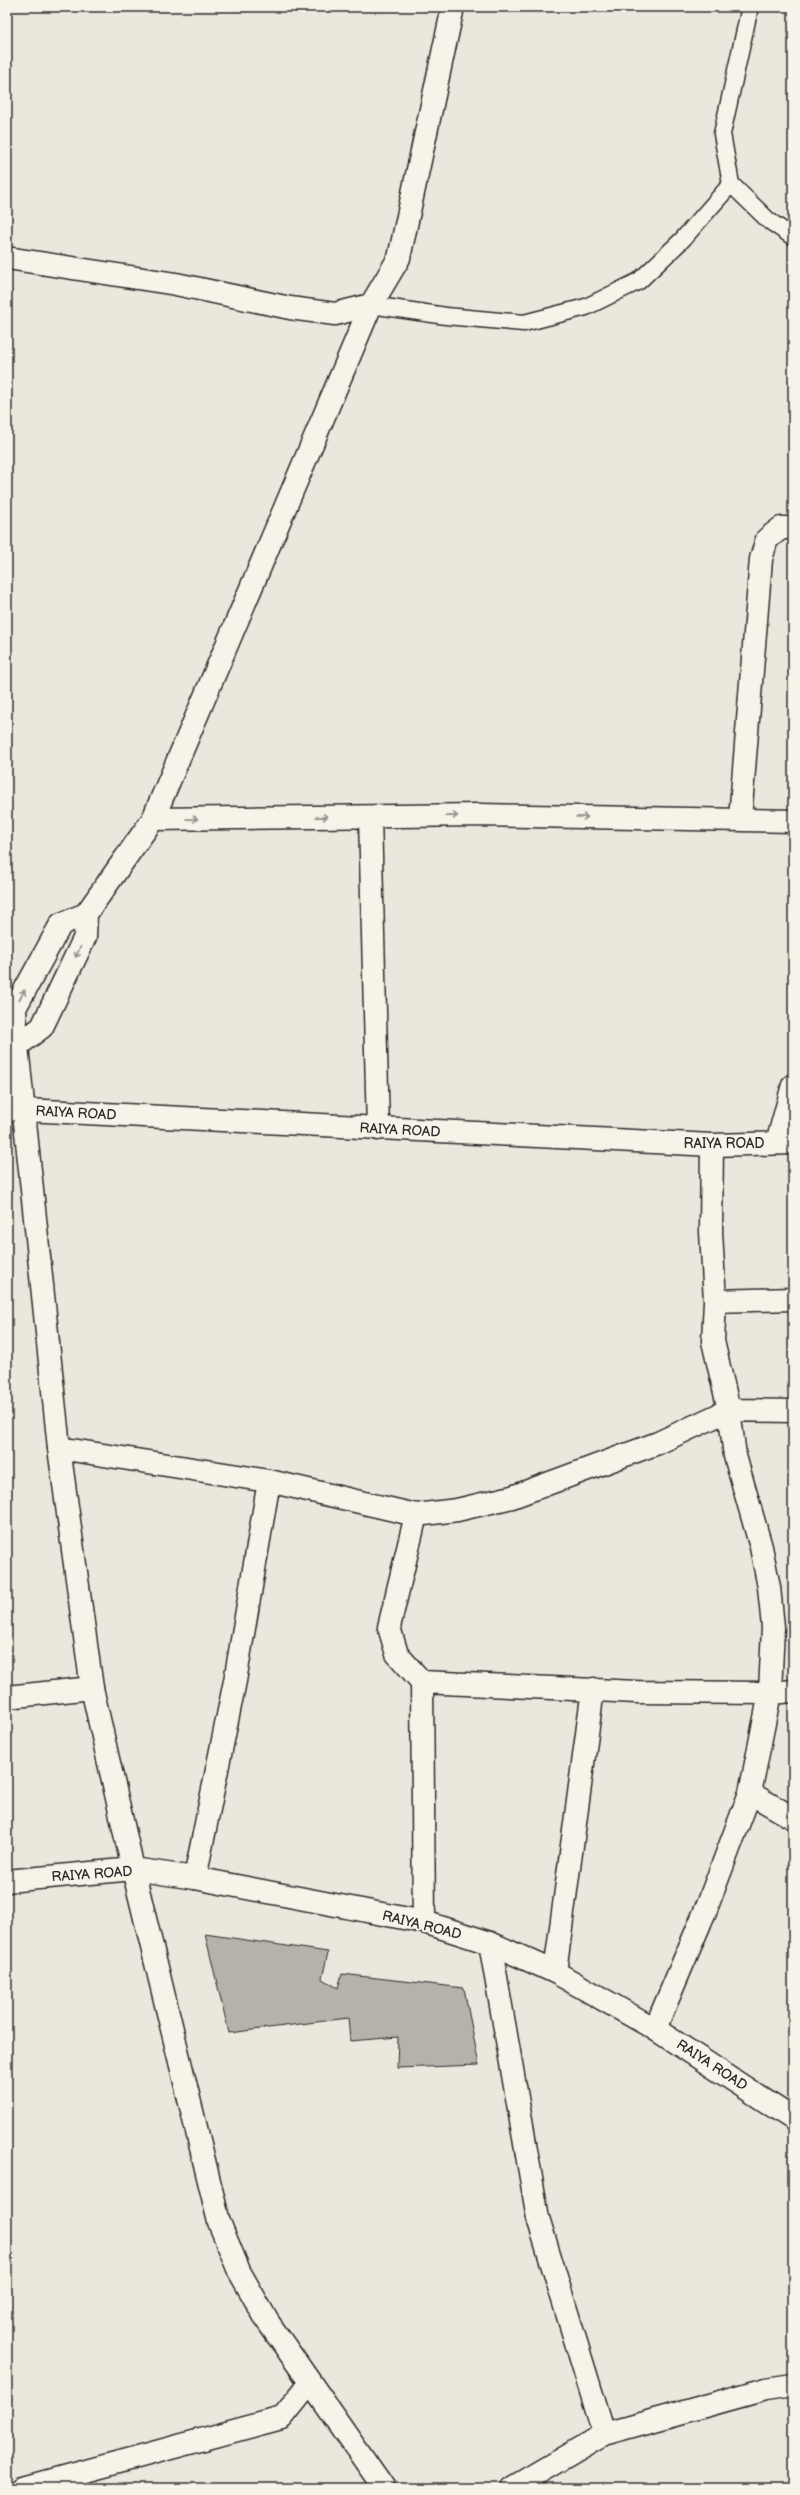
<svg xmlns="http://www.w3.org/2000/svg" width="800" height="2495" viewBox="0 0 800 2495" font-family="'Balsamiq Sans',sans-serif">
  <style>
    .building { fill: #b5b2ab; stroke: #2b2b2b }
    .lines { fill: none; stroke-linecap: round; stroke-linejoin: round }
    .service-casing { stroke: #2b2b2b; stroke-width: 19 }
    .minor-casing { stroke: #2b2b2b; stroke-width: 25 }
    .tertiary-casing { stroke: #2b2b2b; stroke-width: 25 }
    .service { stroke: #f7f3e8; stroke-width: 16 }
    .minor { stroke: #f7f3e8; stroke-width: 22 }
    .tertiary { stroke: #f7f3e8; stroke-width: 22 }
    .oneway { stroke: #918f8a }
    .labels { text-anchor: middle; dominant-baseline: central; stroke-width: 4; stroke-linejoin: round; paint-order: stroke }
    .street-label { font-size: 14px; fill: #2b2b2b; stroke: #f7f3e8 }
  </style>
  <rect width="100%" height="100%" fill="#ebe7dd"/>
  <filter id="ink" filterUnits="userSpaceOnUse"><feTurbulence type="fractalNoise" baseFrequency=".025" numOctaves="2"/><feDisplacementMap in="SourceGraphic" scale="8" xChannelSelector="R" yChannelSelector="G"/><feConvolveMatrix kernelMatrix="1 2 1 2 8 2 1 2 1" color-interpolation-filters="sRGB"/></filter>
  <g filter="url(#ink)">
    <path class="building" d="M 205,1934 L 328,1952 L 322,1979 L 338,1988 L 342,1974 L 464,1988 L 479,2065 L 397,2068 L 398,2037 L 350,2041 L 348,2018 L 229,2033 Z"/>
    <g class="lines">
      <g class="service-casing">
        <path id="service" d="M 750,7 L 722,134 L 731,184 L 768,220 L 793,237
          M 371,305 L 446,316 L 524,323 L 586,307 L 639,281 L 682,240 L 731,184"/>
      </g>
      <g class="minor-casing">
        <path id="minor" d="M 370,817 L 378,1129
          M 153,819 L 481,815 L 793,821
          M 740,819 L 761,559 L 767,539 L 781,528 L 793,528
          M 777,1143 L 793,1085
          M 715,1301 L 793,1299
          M 59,1448 L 269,1481 L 416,1515 L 389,1627 L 397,1654 L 422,1682 L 637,1692 L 770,1693 L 793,1691
          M 416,1515 L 457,1510 L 512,1497 L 658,1443 L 729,1410 L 793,1411
          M 422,1682 L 424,1922
          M 7,1697 L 92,1688
          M 750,1793 L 793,1818
          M 133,1869 L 219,2222 L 239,2271 L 268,2322 L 384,2488
          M 195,1878 L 235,1681 L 269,1481
          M 490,1943 L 538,2218 L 604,2434
          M 555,1972 L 593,1689
          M 655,2029 L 706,1909 L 750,1793 L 770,1693 L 773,1627 L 769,1587 L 761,1547 L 735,1456 L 729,1410 L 713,1341 L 715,1301 L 711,1232 L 712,1145
          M 23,2488 L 282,2418 L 310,2383
          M 512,2488 L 604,2434 L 766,2389 L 793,2385"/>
      </g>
      <g class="tertiary-casing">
        <path id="tertiary" d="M 7,258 L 176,284 L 290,308 L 335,314 L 371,305 L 399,258 L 453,7
          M 86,914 L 61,924 L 15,1008 L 17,1046 L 59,1448 L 92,1688 L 133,1869
          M 17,1046 L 42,1027 L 85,937 L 86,914 L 153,819 L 371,305
          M 7,1109 L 712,1145 L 793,1143
          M 7,1881 L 133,1869 L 195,1878 L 424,1922 L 490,1943 L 555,1972 L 655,2029 L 793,2119"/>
      </g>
      <use href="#service" class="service"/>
      <use href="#minor" class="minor"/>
      <use href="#tertiary" class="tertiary"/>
    </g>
    <defs><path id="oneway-shaft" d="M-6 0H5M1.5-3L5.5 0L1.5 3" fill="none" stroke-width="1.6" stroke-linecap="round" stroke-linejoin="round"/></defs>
    <g class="oneway">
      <use href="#oneway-shaft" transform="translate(452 816) rotate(-1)"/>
      <use href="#oneway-shaft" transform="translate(322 817) rotate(-1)"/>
      <use href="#oneway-shaft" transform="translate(582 817) rotate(1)"/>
      <use href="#oneway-shaft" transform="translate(192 819) rotate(-1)"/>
      <use href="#oneway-shaft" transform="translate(78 952) rotate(116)"/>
      <use href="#oneway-shaft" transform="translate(22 995) rotate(-62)"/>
    </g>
  </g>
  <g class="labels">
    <g class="street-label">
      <text transform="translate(76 1113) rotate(3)">RAIYA ROAD</text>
      <text transform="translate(400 1130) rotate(3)">RAIYA ROAD</text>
      <text x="724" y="1143">RAIYA ROAD</text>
      <text transform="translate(92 1874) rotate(-4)">RAIYA ROAD</text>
      <text transform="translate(422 1925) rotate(14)">RAIYA ROAD</text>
      <text transform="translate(712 2065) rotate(33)">RAIYA ROAD</text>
    </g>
  </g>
  <rect width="800" height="2495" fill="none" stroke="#f7f3e8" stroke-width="24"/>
  <rect x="12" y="12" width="776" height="2471" fill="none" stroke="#2b2b2b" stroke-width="1.5" filter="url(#ink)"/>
</svg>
